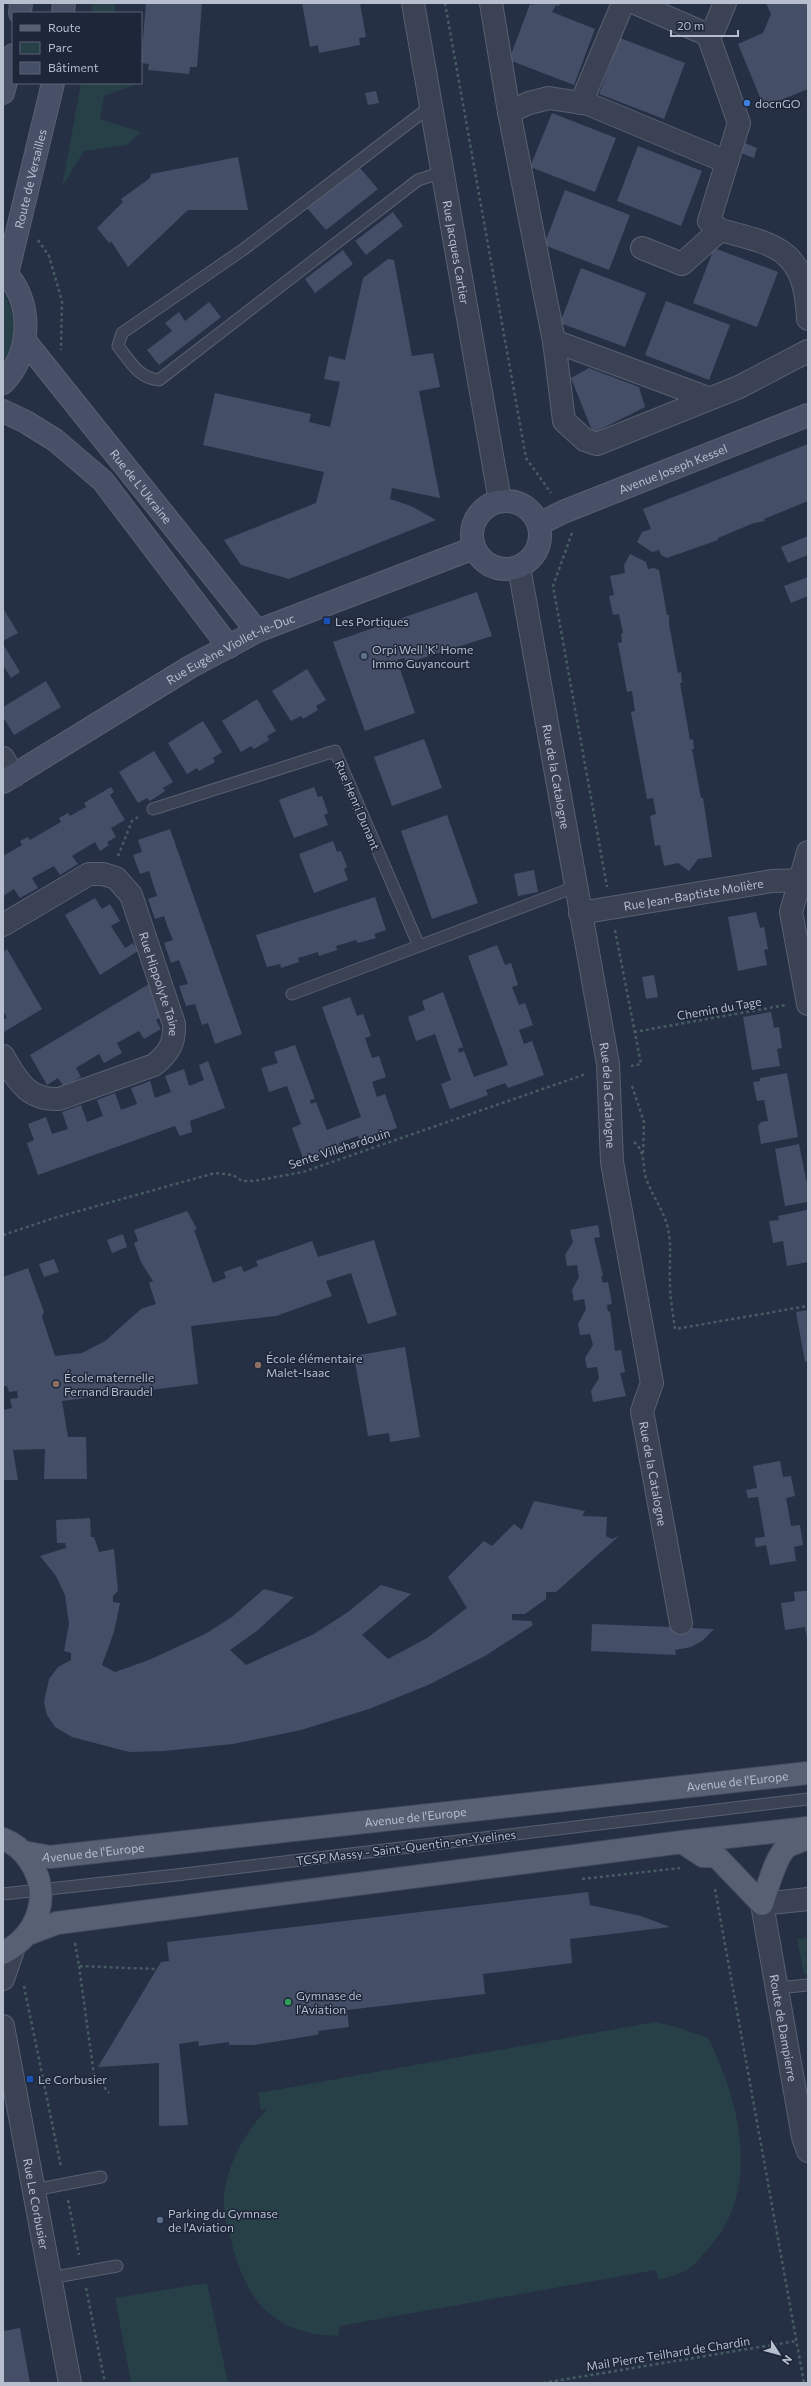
<svg xmlns="http://www.w3.org/2000/svg" width="811" height="2386" viewBox="0 0 811 2386" font-family="Commissioner,sans-serif">
  <style>
    .green { fill: #273f46 }
    .building { fill: #444f67 }
    .lines { fill: none; stroke-linecap: round; stroke-linejoin: round }
    .lane-casing { stroke: #586072; stroke-width: 13 }
    .street-casing { stroke: #586072; stroke-width: 24 }
    .secondary-casing { stroke: #586072; stroke-width: 24 }
    .primary-casing { stroke: #434b5e; stroke-width: 24 }
    .path { stroke: #465c62; stroke-width: 2.5; stroke-dasharray: 3 3; stroke-linecap: butt }
    .lane { stroke: #3a4254; stroke-width: 11 }
    .street { stroke: #3a4254; stroke-width: 22 }
    .secondary { stroke: #485068; stroke-width: 22 }
    .primary { stroke: #586174; stroke-width: 22 }
    .shop-dot { fill: #3f7fe0; stroke: #1e273a; stroke-width: 1.5 }
    .transit-dot { fill: #1a4fb4; stroke: #1e273a; stroke-width: 1.5 }
    .service-dot { fill: #5c6f8a; stroke: #1e273a; stroke-width: 1.5 }
    .education-dot { fill: #8d6e63; stroke: #1e273a; stroke-width: 1.5 }
    .leisure-dot { fill: #2e9e5b; stroke: #1e273a; stroke-width: 1.5 }
    .labels { text-anchor: middle; dominant-baseline: central; stroke-width: 3; stroke-linejoin: round; paint-order: stroke }
    .poi-label { font-size: 12px; fill: #b7bece; stroke: #1e273a; text-anchor: start }
    .street-label { font-size: 12px; fill: #b7bece; stroke: #1e273a }
  </style>
  <rect width="100%" height="100%" fill="#253045"/>
  <path class="green" d="M 92,3 L 115,3 L 115,13 L 91,13 Z
    M 81,83 L 139,83 L 104,96 L 100,119 L 141,132 L 127,145 L 84,151 L 62,187 Z
    M 3,292 C 17,314 18,342 3,364 Z
    M 808,1938 L 808,1974 L 804,1974 L 797,1939 Z
    M 655,2022 L 677,2027 L 708,2038 C 741,2103 762,2192 707,2250 C 701,2257 694,2266 685,2271 C 677,2275 668,2277 659,2280 L 656,2270 L 340,2326 L 338,2336 C 274,2334 248,2304 232,2244 C 227,2226 221,2207 225,2188 C 231,2157 246,2132 267,2109 L 261,2110 L 258,2093 Z
    M 207,2283 L 228,2383 L 131,2383 L 115,2298 Z"/>
  <path class="building" d="M 146,3 L 202,3 L 197,67 L 190,67 L 189,74 L 148,70 L 149,64 L 141,63 Z
    M 302,3 L 360,3 L 366,37 L 359,38 L 360,45 L 319,53 L 318,45 L 310,47 Z
    M 534,3 L 560,3 L 559,6 L 556,5 L 552,12 L 595,29 L 574,85 L 509,60 L 530,4 L 534,5 Z
    M 766,3 L 808,3 L 808,89 L 764,107 L 738,44 L 763,33 L 771,14 Z
    M 620,38 L 685,63 L 664,119 L 599,94 Z
    M 376,91 L 379,103 L 368,105 L 365,93 Z
    M 552,113 L 616,138 L 595,192 L 530,167 Z
    M 745,143 L 757,148 L 754,158 L 741,153 Z
    M 638,146 L 702,171 L 681,226 L 617,201 Z
    M 238,157 L 248,210 L 188,210 L 128,267 L 111,241 L 110,244 L 97,228 L 123,202 L 121,199 L 150,178 L 151,174 Z
    M 360,168 L 378,189 L 326,230 L 307,208 Z
    M 565,190 L 630,215 L 609,270 L 544,245 Z
    M 393,212 L 403,226 L 366,255 L 355,241 Z
    M 714,248 L 778,272 L 757,327 L 693,303 Z
    M 343,250 L 353,264 L 315,293 L 305,279 Z
    M 388,259 L 394,260 L 412,356 L 433,353 L 440,387 L 419,391 L 440,498 L 392,488 L 390,499 L 411,506 L 436,520 L 289,579 L 241,565 L 224,540 L 316,503 L 324,472 L 203,445 L 215,393 L 311,414 L 309,422 L 330,427 L 340,382 L 324,379 L 329,356 L 345,360 L 363,278 Z
    M 581,268 L 646,293 L 625,347 L 560,323 Z
    M 666,301 L 730,325 L 709,380 L 645,355 Z
    M 209,302 L 221,317 L 159,365 L 147,350 L 172,331 L 165,323 L 179,312 L 185,321 Z
    M 589,368 L 639,387 L 645,407 L 593,433 L 571,378 Z
    M 808,444 L 808,501 L 764,519 L 765,521 L 754,523 L 718,538 L 718,540 L 667,558 L 661,555 L 659,550 L 652,552 L 637,542 L 642,532 L 651,529 L 643,509 Z
    M 808,536 L 808,555 L 788,563 L 781,547 Z
    M 630,554 L 646,562 L 648,569 L 654,568 L 659,570 L 667,615 L 669,615 L 669,624 L 678,673 L 681,672 L 682,683 L 680,683 L 690,740 L 693,739 L 694,749 L 692,749 L 701,798 L 703,798 L 712,857 L 698,859 L 689,871 L 678,863 L 664,866 L 660,845 L 655,846 L 650,816 L 656,814 L 653,798 L 647,799 L 631,712 L 635,711 L 632,691 L 627,692 L 618,643 L 622,642 L 621,634 L 623,633 L 619,614 L 613,615 L 609,596 L 614,595 L 610,576 L 625,573 L 624,565 Z
    M 808,577 L 808,596 L 791,603 L 784,586 Z
    M 477,592 L 492,636 L 407,663 L 404,658 L 397,660 L 415,713 L 365,731 L 333,642 Z
    M 3,608 L 18,633 L 3,641 Z
    M 3,644 L 20,672 L 11,678 L 3,665 Z
    M 307,669 L 326,700 L 316,706 L 318,710 L 303,719 L 301,716 L 291,721 L 272,691 Z
    M 46,681 L 61,707 L 14,735 L 3,717 L 3,707 Z
    M 257,699 L 276,731 L 267,736 L 269,740 L 254,749 L 251,746 L 241,752 L 222,721 Z
    M 203,721 L 222,752 L 213,758 L 215,762 L 199,771 L 197,768 L 187,774 L 168,743 Z
    M 424,739 L 442,788 L 392,806 L 374,757 Z
    M 154,751 L 173,782 L 163,788 L 165,791 L 150,801 L 147,798 L 138,803 L 119,772 Z
    M 111,787 L 114,792 L 110,795 L 125,820 L 111,828 L 116,837 L 107,842 L 109,845 L 100,851 L 95,842 L 72,856 L 78,864 L 60,875 L 54,866 L 32,878 L 38,888 L 20,898 L 14,889 L 3,896 L 3,856 L 22,845 L 20,841 L 28,837 L 30,840 L 61,822 L 59,818 L 68,813 L 70,816 L 86,807 L 84,803 Z
    M 314,787 L 318,797 L 322,796 L 328,813 L 324,815 L 328,825 L 294,838 L 279,800 Z
    M 447,815 L 478,903 L 432,919 L 401,831 Z
    M 170,829 L 242,1034 L 215,1044 L 208,1023 L 202,1025 L 195,1004 L 186,1006 L 179,986 L 188,984 L 179,960 L 171,963 L 164,943 L 173,940 L 168,928 L 164,916 L 155,919 L 148,899 L 157,896 L 149,871 L 140,874 L 133,855 L 142,852 L 138,840 Z
    M 333,841 L 337,852 L 341,851 L 347,867 L 344,869 L 348,880 L 314,893 L 299,854 Z
    M 534,870 L 538,892 L 518,896 L 514,874 Z
    M 375,897 L 386,930 L 374,934 L 376,938 L 358,943 L 356,940 L 336,946 L 337,950 L 319,956 L 318,952 L 298,958 L 299,962 L 281,968 L 280,964 L 267,967 L 256,935 Z
    M 95,898 L 102,909 L 110,904 L 120,921 L 111,926 L 125,948 L 133,943 L 138,951 L 100,975 L 65,915 Z
    M 756,912 L 760,928 L 764,927 L 768,949 L 764,950 L 767,965 L 738,971 L 728,917 Z
    M 497,945 L 505,965 L 511,963 L 518,985 L 512,987 L 519,1005 L 525,1003 L 533,1025 L 519,1030 L 524,1044 L 532,1041 L 544,1075 L 508,1088 L 505,1083 L 486,1090 L 488,1095 L 450,1109 L 441,1084 L 451,1080 L 435,1034 L 416,1041 L 408,1017 L 425,1010 L 422,1001 L 443,992 L 463,1047 L 458,1049 L 459,1053 L 464,1051 L 474,1077 L 508,1065 L 468,956 Z
    M 7,949 L 42,1009 L 4,1032 L 3,1020 L 7,1018 L 3,1010 L 3,952 Z
    M 654,975 L 658,997 L 646,999 L 642,977 Z
    M 149,984 L 166,1014 L 156,1020 L 161,1029 L 144,1039 L 139,1031 L 117,1043 L 122,1053 L 104,1063 L 99,1054 L 76,1068 L 81,1077 L 64,1087 L 58,1078 L 47,1085 L 30,1055 Z
    M 350,997 L 357,1016 L 363,1014 L 371,1036 L 365,1038 L 372,1058 L 379,1056 L 386,1077 L 372,1082 L 377,1097 L 385,1094 L 397,1128 L 360,1141 L 358,1136 L 349,1139 L 339,1143 L 340,1148 L 304,1161 L 292,1128 L 301,1124 L 287,1086 L 269,1092 L 261,1068 L 278,1063 L 274,1052 L 295,1045 L 315,1099 L 310,1100 L 311,1104 L 316,1102 L 327,1130 L 361,1117 L 322,1007 Z
    M 771,1012 L 774,1028 L 779,1027 L 782,1048 L 777,1049 L 780,1066 L 752,1070 L 743,1017 Z
    M 208,1061 L 225,1108 L 190,1121 L 192,1132 L 180,1136 L 175,1126 L 38,1175 L 27,1143 L 34,1140 L 28,1124 L 46,1117 L 52,1134 L 68,1129 L 62,1112 L 81,1105 L 87,1122 L 103,1116 L 97,1100 L 115,1093 L 121,1110 L 137,1104 L 131,1088 L 140,1085 L 150,1081 L 155,1098 L 171,1092 L 165,1076 L 184,1069 L 189,1086 L 204,1080 L 199,1065 Z
    M 787,1073 L 798,1137 L 761,1144 L 758,1126 L 761,1122 L 768,1121 L 764,1100 L 757,1101 L 753,1082 L 760,1081 L 760,1078 Z
    M 799,1144 L 808,1189 L 808,1202 L 785,1206 L 775,1149 Z
    M 807,1210 L 808,1262 L 787,1266 L 783,1241 L 773,1243 L 769,1221 L 779,1220 L 778,1216 Z
    M 187,1211 L 197,1229 L 194,1230 L 213,1283 L 226,1278 L 224,1272 L 241,1266 L 244,1272 L 258,1266 L 256,1261 L 312,1241 L 318,1257 L 374,1240 L 397,1315 L 368,1324 L 351,1273 L 326,1281 L 332,1296 L 276,1316 L 191,1326 L 198,1384 L 62,1401 L 68,1437 L 86,1437 L 87,1479 L 44,1479 L 45,1449 L 13,1450 L 18,1480 L 3,1480 L 3,1410 L 12,1408 L 10,1399 L 18,1398 L 17,1391 L 9,1392 L 7,1386 L 3,1386 L 3,1277 L 28,1268 L 44,1312 L 42,1317 L 55,1356 L 82,1353 L 105,1341 L 141,1309 L 156,1304 L 149,1283 L 153,1281 L 141,1262 L 134,1243 L 138,1241 L 134,1230 Z
    M 598,1225 L 600,1237 L 594,1238 L 603,1276 L 601,1277 L 603,1283 L 608,1282 L 612,1304 L 607,1305 L 608,1312 L 610,1311 L 615,1351 L 621,1350 L 625,1372 L 620,1373 L 626,1396 L 593,1402 L 591,1391 L 599,1378 L 597,1367 L 587,1368 L 585,1358 L 593,1345 L 590,1334 L 580,1335 L 578,1324 L 586,1309 L 584,1299 L 574,1301 L 572,1290 L 579,1277 L 577,1265 L 567,1266 L 565,1255 L 573,1242 L 570,1230 Z
    M 123,1234 L 127,1247 L 112,1253 L 107,1240 Z
    M 54,1259 L 59,1272 L 44,1277 L 39,1264 Z
    M 808,1310 L 808,1361 L 805,1362 L 796,1312 Z
    M 405,1347 L 420,1437 L 390,1442 L 389,1433 L 368,1436 L 354,1356 Z
    M 780,1461 L 783,1477 L 791,1476 L 795,1496 L 786,1498 L 791,1526 L 800,1525 L 803,1545 L 794,1547 L 796,1561 L 770,1565 L 766,1545 L 756,1547 L 755,1543 L 755,1538 L 765,1537 L 758,1497 L 748,1498 L 746,1490 L 757,1488 L 753,1466 Z
    M 534,1501 L 585,1511 L 582,1516 L 607,1517 L 606,1536 L 612,1539 L 619,1536 L 556,1592 L 546,1592 L 546,1599 L 525,1614 L 512,1614 L 512,1620 L 531,1621 L 533,1625 L 485,1656 L 428,1685 L 369,1709 L 301,1730 L 233,1744 L 164,1751 L 129,1752 L 72,1737 L 55,1727 L 47,1715 L 44,1702 L 49,1679 L 58,1667 L 71,1660 L 71,1653 L 64,1651 L 69,1624 L 65,1595 L 56,1576 L 40,1556 L 66,1548 L 65,1543 L 57,1543 L 56,1520 L 90,1518 L 91,1537 L 94,1537 L 99,1552 L 114,1549 L 118,1591 L 113,1596 L 113,1602 L 120,1603 L 114,1632 L 102,1665 L 115,1672 L 149,1660 L 205,1634 L 232,1617 L 264,1589 L 294,1597 L 258,1630 L 230,1650 L 246,1665 L 314,1634 L 348,1612 L 381,1585 L 411,1594 L 362,1635 L 388,1659 L 427,1638 L 467,1608 L 448,1577 L 484,1541 L 492,1546 L 514,1524 L 522,1530 Z
    M 804,1591 L 808,1591 L 807,1638 L 805,1627 L 785,1630 L 781,1603 L 795,1601 L 794,1592 Z
    M 592,1624 L 671,1627 L 714,1629 L 702,1641 L 691,1647 L 675,1650 L 676,1655 L 591,1651 Z
    M 588,1892 L 590,1905 L 641,1916 L 670,1927 L 570,1939 L 572,1963 L 483,1974 L 485,1994 L 347,2010 L 349,2027 L 318,2031 L 319,2034 L 316,2035 L 254,2045 L 229,2045 L 229,2042 L 199,2046 L 198,2041 L 179,2044 L 188,2125 L 159,2126 L 159,2063 L 98,2067 L 161,1962 L 169,1961 L 167,1942 Z
    M 20,2328 L 30,2383 L 3,2383 L 3,2331 Z"/>
  <g class="lines">
    <g class="lane-casing">
      <path id="lane" d="M 431,106 L 244,249 L 122,333 L 118,346 C 130,361 138,378 159,380 L 418,180 L 443,172
        M 153,809 L 335,751 L 419,946
        M 292,994 L 575,887
        M 3,1894 L 176,1875 L 808,1799
        M 776,1988 L 808,1985
        M 34,2190 L 101,2177
        M 50,2278 L 117,2266"/>
    </g>
    <g class="street-casing">
      <g id="street">
        <path id="s1" d="M 413,3 L 500,501"/>
        <path d="M 491,3 L 509,112 L 554,341 L 564,421 L 585,440 L 597,444 L 739,387 L 808,351"/>
        <path d="M 635,3 L 708,35 L 739,123 L 727,162"/>
        <path d="M 708,35 L 714,29 L 725,3"/>
        <path d="M 581,103 L 623,3"/>
        <path d="M 509,112 L 529,103 L 549,98 L 588,104 L 727,162 L 709,221 L 720,230"/>
        <path d="M 642,248 L 682,264 L 720,230 C 779,245 805,250 808,319"/>
        <path d="M 554,341 L 708,398"/>
        <path id="s2" d="M 519,567 L 608,1064 L 612,1162 L 652,1383 L 642,1411 L 681,1623"/>
        <path d="M 3,758 L 14,776"/>
        <path d="M 808,852 L 791,912 L 808,1004"/>
        <path id="s3" d="M 580,913 L 772,881 L 808,880"/>
        <path id="s4" d="M 3,925 L 89,874 L 103,874 L 116,878 L 131,895 L 174,1024 C 175,1043 169,1053 154,1065 L 59,1099 C 27,1100 18,1081 3,1056"/>
        <path id="s5" d="M 808,1899 L 762,1904 L 803,2137 L 808,2151"/>
        <path d="M 3,1979 L 14,1947"/>
        <path id="s6" d="M 3,2026 L 70,2383"/>
      </g>
    </g>
    <g class="secondary-casing">
      <g id="secondary">
        <path d="M 20,13 L 21,3"/>
        <path d="M 63,13 L 64,3"/>
        <path d="M 3,93 L 13,55"/>
        <path d="M 3,271 C 34,299 32,354 3,383"/>
        <path id="s7" d="M 7,274 L 53,83"/>
        <path id="s8" d="M 25,341 L 257,631"/>
        <path d="M 3,411 L 26,422 L 55,440 L 103,481 L 229,647"/>
        <circle cx="506" cy="535" r="34"/>
        <path id="s9" d="M 539,524 L 563,512 L 808,415"/>
        <path id="s10" d="M 3,782 L 190,667 L 257,631 L 474,548"/>
      </g>
    </g>
    <g class="primary-casing">
      <g id="primary">
        <path d="M 3,1839 C 14,1843 23,1851 29,1860 C 53,1894 38,1935 3,1953"/>
        <path d="M 682,1842 L 703,1856 L 714,1856 L 719,1859 L 762,1904 C 767,1890 776,1854 788,1846 C 795,1842 800,1843 808,1837"/>
        <path id="s11" d="M 23,1852 L 50,1857 L 808,1773"/>
        <path d="M 28,1934 L 57,1923 L 682,1842 L 808,1828"/>
      </g>
    </g>
    <path class="path" d="M 445,3 L 526,458 L 551,493
      M 38,240 L 49,256 L 62,301 L 61,350
      M 572,533 L 553,586 L 607,887
      M 118,856 L 132,821 L 138,817
      M 615,930 L 641,1064 L 631,1066
      M 634,1032 L 786,1005
      M 632,1086 L 644,1122 L 643,1153
      M 634,1142 C 646,1152 642,1165 646,1178 C 652,1196 664,1210 668,1229 C 672,1247 669,1265 670,1283 C 670,1299 673,1314 675,1329 L 808,1306
      M 3,1235 L 54,1218 L 215,1173 L 233,1175 L 242,1181 L 254,1181 L 303,1172 L 586,1074
      M 582,1879 L 680,1868
      M 715,1889 L 804,2383
      M 75,1943 L 79,1966 L 156,1969
      M 79,1966 L 94,2075 L 109,2093
      M 24,1986 L 61,2167
      M 68,2200 L 79,2255
      M 86,2288 L 105,2383
      M 543,2383 L 796,2341"/>
    <use href="#lane" class="lane"/>
    <use href="#street" class="street"/>
    <use href="#secondary" class="secondary"/>
    <use href="#primary" class="primary"/>
  </g>
  <circle class="shop-dot" cx="747" cy="103" r="4"/>
  <g class="transit-dot">
    <rect x="323" y="617" width="8" height="8" rx="2"/>
    <rect x="26" y="2075" width="8" height="8" rx="2"/>
  </g>
  <g class="service-dot">
    <circle cx="364" cy="656" r="4"/>
    <circle cx="160" cy="2220" r="4"/>
  </g>
  <g class="education-dot">
    <circle cx="258" cy="1365" r="4"/>
    <circle cx="56" cy="1384" r="4"/>
  </g>
  <circle class="leisure-dot" cx="288" cy="2002" r="4"/>
  <g class="labels">
    <g class="poi-label">
      <text x="755" y="103">docnGO</text>
      <text x="335" y="621">Les Portiques</text>
      <text x="372" y="649">Orpi Well 'K' Home<tspan x="372" dy="14">Immo Guyancourt</tspan></text>
      <text x="266" y="1358">École élémentaire<tspan x="266" dy="14">Malet-Isaac</tspan></text>
      <text x="64" y="1377">École maternelle<tspan x="64" dy="14">Fernand Braudel</tspan></text>
      <text x="296" y="1995">Gymnase de<tspan x="296" dy="14">l'Aviation</tspan></text>
      <text x="38" y="2079">Le Corbusier</text>
      <text x="168" y="2213">Parking du Gymnase<tspan x="168" dy="14">de l'Aviation</tspan></text>
    </g>
    <g class="street-label">
      <text stroke="none"><textPath href="#s7" startOffset="98">Route de Versailles</textPath></text>
      <text stroke="none"><textPath href="#s1" startOffset="253">Rue Jacques Cartier</textPath></text>
      <text stroke="none"><textPath href="#s9" startOffset="145">Avenue Joseph Kessel</textPath></text>
      <text stroke="none"><textPath href="#s8" startOffset="186">Rue de L'Ukraine</textPath></text>
      <text stroke="none"><textPath href="#s10" startOffset="264">Rue Eugène Viollet-le-Duc</textPath></text>
      <text stroke="none"><textPath href="#s2" startOffset="213">Rue de la Catalogne</textPath></text>
      <text transform="translate(358 805) rotate(67)">Rue Henri Dunant</text>
      <text stroke="none"><textPath href="#s3" startOffset="115">Rue Jean-Baptiste Molière</textPath></text>
      <text stroke="none"><textPath href="#s4" startOffset="244">Rue Hippolyte Taine</textPath></text>
      <text transform="translate(719 1008) rotate(-10)">Chemin du Tage</text>
      <text stroke="none"><textPath href="#s2" startOffset="536">Rue de la Catalogne</textPath></text>
      <text transform="translate(339 1148) rotate(-18)">Sente Villehardouin</text>
      <text stroke="none"><textPath href="#s2" startOffset="921">Rue de la Catalogne</textPath></text>
      <text stroke="none"><textPath href="#s11" startOffset="719">Avenue de l'Europe</textPath></text>
      <text stroke="none"><textPath href="#s11" startOffset="395">Avenue de l'Europe</textPath></text>
      <text transform="translate(406 1847) rotate(-7)">TCSP Massy - Saint-Quentin-en-Yvelines</text>
      <text stroke="none"><textPath href="#s11" startOffset="71">Avenue de l'Europe</textPath></text>
      <text stroke="none"><textPath href="#s5" startOffset="172">Route de Dampierre</textPath></text>
      <text stroke="none"><textPath href="#s6" startOffset="181">Rue Le Corbusier</textPath></text>
      <text transform="translate(668 2353) rotate(-9)">Mail Pierre Teilhard de Chardin</text>
    </g>
  </g>
  <rect width="811" height="2386" fill="none" stroke="#b7bece" stroke-width="8"/>
  <rect x="12" y="12" width="130" height="72" fill="#1e273a" stroke="#5b6375"/>
  <rect x="20" y="25" width="20" height="6" fill="#586174" stroke="#5b6375"/>
  <text x="48" y="32" font-size="12" fill="#b7bece">Route</text>
  <rect x="20" y="42" width="20" height="12" fill="#273f46" stroke="#5b6375"/>
  <text x="48" y="52" font-size="12" fill="#b7bece">Parc</text>
  <rect x="20" y="62" width="20" height="12" fill="#444f67" stroke="#5b6375"/>
  <text x="48" y="72" font-size="12" fill="#b7bece">Bâtiment</text>
  <g transform="translate(779 2354) rotate(126)" stroke="#1e273a" stroke-width="3" paint-order="stroke">
  <path d="M0-3L7 15L0 10L-7 15Z" fill="#b7bece"/>
  <text y="-6" font-size="11" font-weight="bold" text-anchor="middle" fill="#b7bece">N</text>
  </g>
  <path d="M671 30v6h67v-6" fill="none" stroke="#b7bece" stroke-width="2"/>
  <text x="677" y="30" font-size="12" fill="#b7bece" stroke="#1e273a" stroke-width="3" paint-order="stroke">20 m</text>
</svg>
